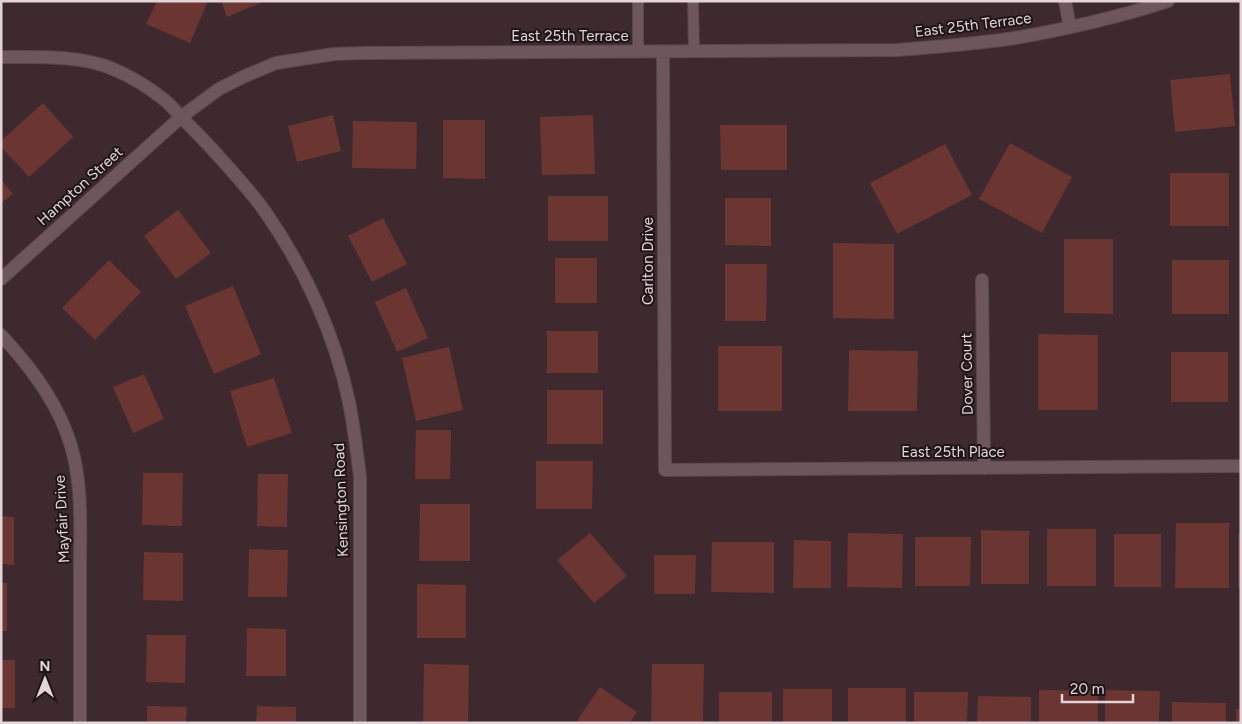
<svg xmlns="http://www.w3.org/2000/svg" width="1242" height="724" viewBox="0 0 1242 724" font-family="Figtree,sans-serif">
  <style>
    .building { fill: #6b3532 }
    .lines { fill: none; stroke-linecap: round; stroke-linejoin: round }
    .service-casing { stroke: #59484d; stroke-width: 12 }
    .minor-casing { stroke: #59484d; stroke-width: 14 }
    .tertiary-casing { stroke: #59484d; stroke-width: 14 }
    .service { stroke: #6e565d; stroke-width: 10 }
    .minor { stroke: #6e565d; stroke-width: 12 }
    .tertiary { stroke: #6e565d; stroke-width: 12 }
    .labels { text-anchor: middle; dominant-baseline: central; stroke-width: 4; stroke-linejoin: round; paint-order: stroke }
    .street-label { font-size: 15px; fill: #e3d4d8; stroke: #1f1518 }
  </style>
  <rect width="100%" height="100%" fill="#3e292f"/>
  <path class="building" d="M 157,1 L 208,1 L 190,43 L 146,24 Z
    M 221,1 L 265,1 L 227,17 Z
    M 1230,74 L 1235,126 L 1175,132 L 1170,80 Z
    M 43,103 L 73,137 L 29,177 L 1,147 L 1,141 Z
    M 333,115 L 341,151 L 297,162 L 288,126 Z
    M 593,115 L 595,174 L 542,175 L 540,117 Z
    M 443,120 L 485,120 L 485,179 L 443,178 Z
    M 353,121 L 417,122 L 416,169 L 352,168 Z
    M 720,125 L 787,125 L 787,170 L 721,170 Z
    M 1010,143 L 1072,177 L 1042,233 L 979,199 Z
    M 945,144 L 972,195 L 897,234 L 870,183 Z
    M 1170,173 L 1229,173 L 1229,226 L 1170,226 Z
    M 1,179 L 13,194 L 1,203 Z
    M 548,196 L 608,196 L 608,241 L 548,241 Z
    M 725,198 L 771,198 L 771,246 L 725,245 Z
    M 178,210 L 211,253 L 176,279 L 144,236 Z
    M 383,218 L 407,264 L 372,282 L 348,236 Z
    M 1064,239 L 1113,239 L 1113,314 L 1064,313 Z
    M 833,243 L 894,244 L 894,319 L 833,318 Z
    M 555,258 L 597,258 L 597,303 L 555,303 Z
    M 109,260 L 141,292 L 95,340 L 62,308 Z
    M 1172,260 L 1229,260 L 1229,314 L 1172,314 Z
    M 725,264 L 767,264 L 766,321 L 725,321 Z
    M 233,286 L 261,354 L 214,374 L 185,306 Z
    M 406,288 L 428,338 L 397,352 L 375,302 Z
    M 547,331 L 598,331 L 598,373 L 547,373 Z
    M 1038,334 L 1098,335 L 1098,410 L 1038,410 Z
    M 718,346 L 782,346 L 782,411 L 718,411 Z
    M 449,347 L 463,410 L 416,421 L 402,358 Z
    M 849,350 L 918,351 L 917,411 L 848,411 Z
    M 1171,352 L 1228,352 L 1228,402 L 1171,402 Z
    M 144,374 L 164,419 L 133,433 L 113,387 Z
    M 274,378 L 292,433 L 247,447 L 230,391 Z
    M 547,390 L 603,390 L 603,444 L 547,444 Z
    M 416,430 L 451,430 L 450,479 L 415,479 Z
    M 536,461 L 593,461 L 592,509 L 536,509 Z
    M 143,473 L 183,473 L 182,526 L 142,525 Z
    M 258,474 L 288,474 L 287,527 L 257,526 Z
    M 420,504 L 470,504 L 470,561 L 419,561 Z
    M 1,516 L 14,517 L 14,565 L 1,564 Z
    M 1176,523 L 1229,523 L 1229,588 L 1175,588 Z
    M 1047,529 L 1096,529 L 1096,586 L 1047,586 Z
    M 981,530 L 1029,531 L 1029,584 L 981,584 Z
    M 590,533 L 627,576 L 594,603 L 557,560 Z
    M 848,533 L 903,534 L 902,588 L 847,587 Z
    M 1114,534 L 1161,534 L 1161,587 L 1114,587 Z
    M 1238,534 L 1241,534 L 1241,588 L 1238,588 Z
    M 915,537 L 971,537 L 970,586 L 915,586 Z
    M 794,540 L 831,541 L 831,588 L 793,588 Z
    M 712,542 L 774,542 L 774,593 L 711,592 Z
    M 249,549 L 288,550 L 287,597 L 248,597 Z
    M 144,552 L 183,553 L 183,601 L 143,600 Z
    M 654,555 L 696,555 L 695,594 L 654,594 Z
    M 1,583 L 7,583 L 7,631 L 1,631 Z
    M 417,584 L 466,585 L 466,638 L 417,638 Z
    M 247,628 L 286,629 L 286,676 L 246,676 Z
    M 147,635 L 186,635 L 185,683 L 146,682 Z
    M 1,660 L 15,660 L 15,708 L 1,708 Z
    M 424,664 L 469,665 L 468,723 L 423,723 Z
    M 652,664 L 704,664 L 703,723 L 651,723 Z
    M 600,687 L 637,712 L 630,723 L 578,723 L 576,722 Z
    M 848,688 L 906,688 L 906,723 L 848,723 Z
    M 783,689 L 832,689 L 832,723 L 783,723 Z
    M 1039,690 L 1098,691 L 1098,723 L 1039,723 Z
    M 1105,690 L 1160,691 L 1159,723 L 1105,723 Z
    M 719,692 L 772,692 L 772,723 L 719,723 Z
    M 914,692 L 968,692 L 967,723 L 914,723 Z
    M 978,696 L 1031,697 L 1031,723 L 977,723 Z
    M 1172,702 L 1226,703 L 1226,723 L 1172,723 Z
    M 147,706 L 187,707 L 186,723 L 147,723 Z
    M 257,706 L 296,707 L 296,723 L 256,723 Z
    M 1236,709 L 1241,709 L 1241,723 L 1236,723 Z"/>
  <g class="lines">
    <g class="service-casing">
      <path id="service" d="M 693,1 L 694,52
        M 638,52 L 638,1"/>
    </g>
    <g class="minor-casing">
      <path id="minor" d="M 1065,1 L 1070,27
        M 663,52 L 665,470 L 1241,466
        M 1,279 L 181,117 L 219,89 L 245,76 L 276,63 L 334,54 L 364,53 L 897,50 C 937,47 976,44 1015,38 C 1066,29 1119,17 1168,1
        M 982,280 L 984,468
        M 1,335 C 31,367 59,404 71,446 C 83,486 80,530 80,571 C 80,622 80,672 80,723"/>
    </g>
    <g class="tertiary-casing">
      <path id="tertiary" d="M 1,57 C 36,57 82,55 113,69 C 130,76 148,87 162,98 C 169,103 175,110 181,117 C 191,127 202,138 212,149 C 231,170 250,190 266,213 C 305,269 335,335 349,402 C 354,427 357,452 360,477 L 360,723"/>
    </g>
    <use href="#service" class="service"/>
    <use href="#minor" class="minor"/>
    <use href="#tertiary" class="tertiary"/>
  </g>
  <g class="labels">
    <g class="street-label">
      <text transform="translate(973 25) rotate(-7)">East 25th Terrace</text>
      <text x="570" y="36">East 25th Terrace</text>
      <text transform="translate(80 186) rotate(-42)">Hampton Street</text>
      <text transform="translate(648 261) rotate(-90)">Carlton Drive</text>
      <text transform="translate(967 374) rotate(-91)">Dover Court</text>
      <text x="953" y="452">East 25th Place</text>
      <text transform="translate(341 500) rotate(-92)">Kensington Road</text>
      <text transform="translate(62 519) rotate(-93)">Mayfair Drive</text>
    </g>
  </g>
  <rect width="1242" height="724" fill="none" stroke="#e3d4d8" stroke-width="5"/>
  <g transform="translate(45 679)" stroke="#1f1518" stroke-width="4" paint-order="stroke">
  <path d="M0-4L9 19L0 12L-9 19Z" fill="#e3d4d8"/>
  <text y="-8" font-size="14" font-weight="bold" text-anchor="middle" fill="#e3d4d8">N</text>
  </g>
  <path d="M1062 694v8h71v-8" fill="none" stroke="#e3d4d8" stroke-width="2.5"/>
  <text x="1070" y="694" font-size="15" fill="#e3d4d8" stroke="#1f1518" stroke-width="4" paint-order="stroke">20 m</text>
</svg>
